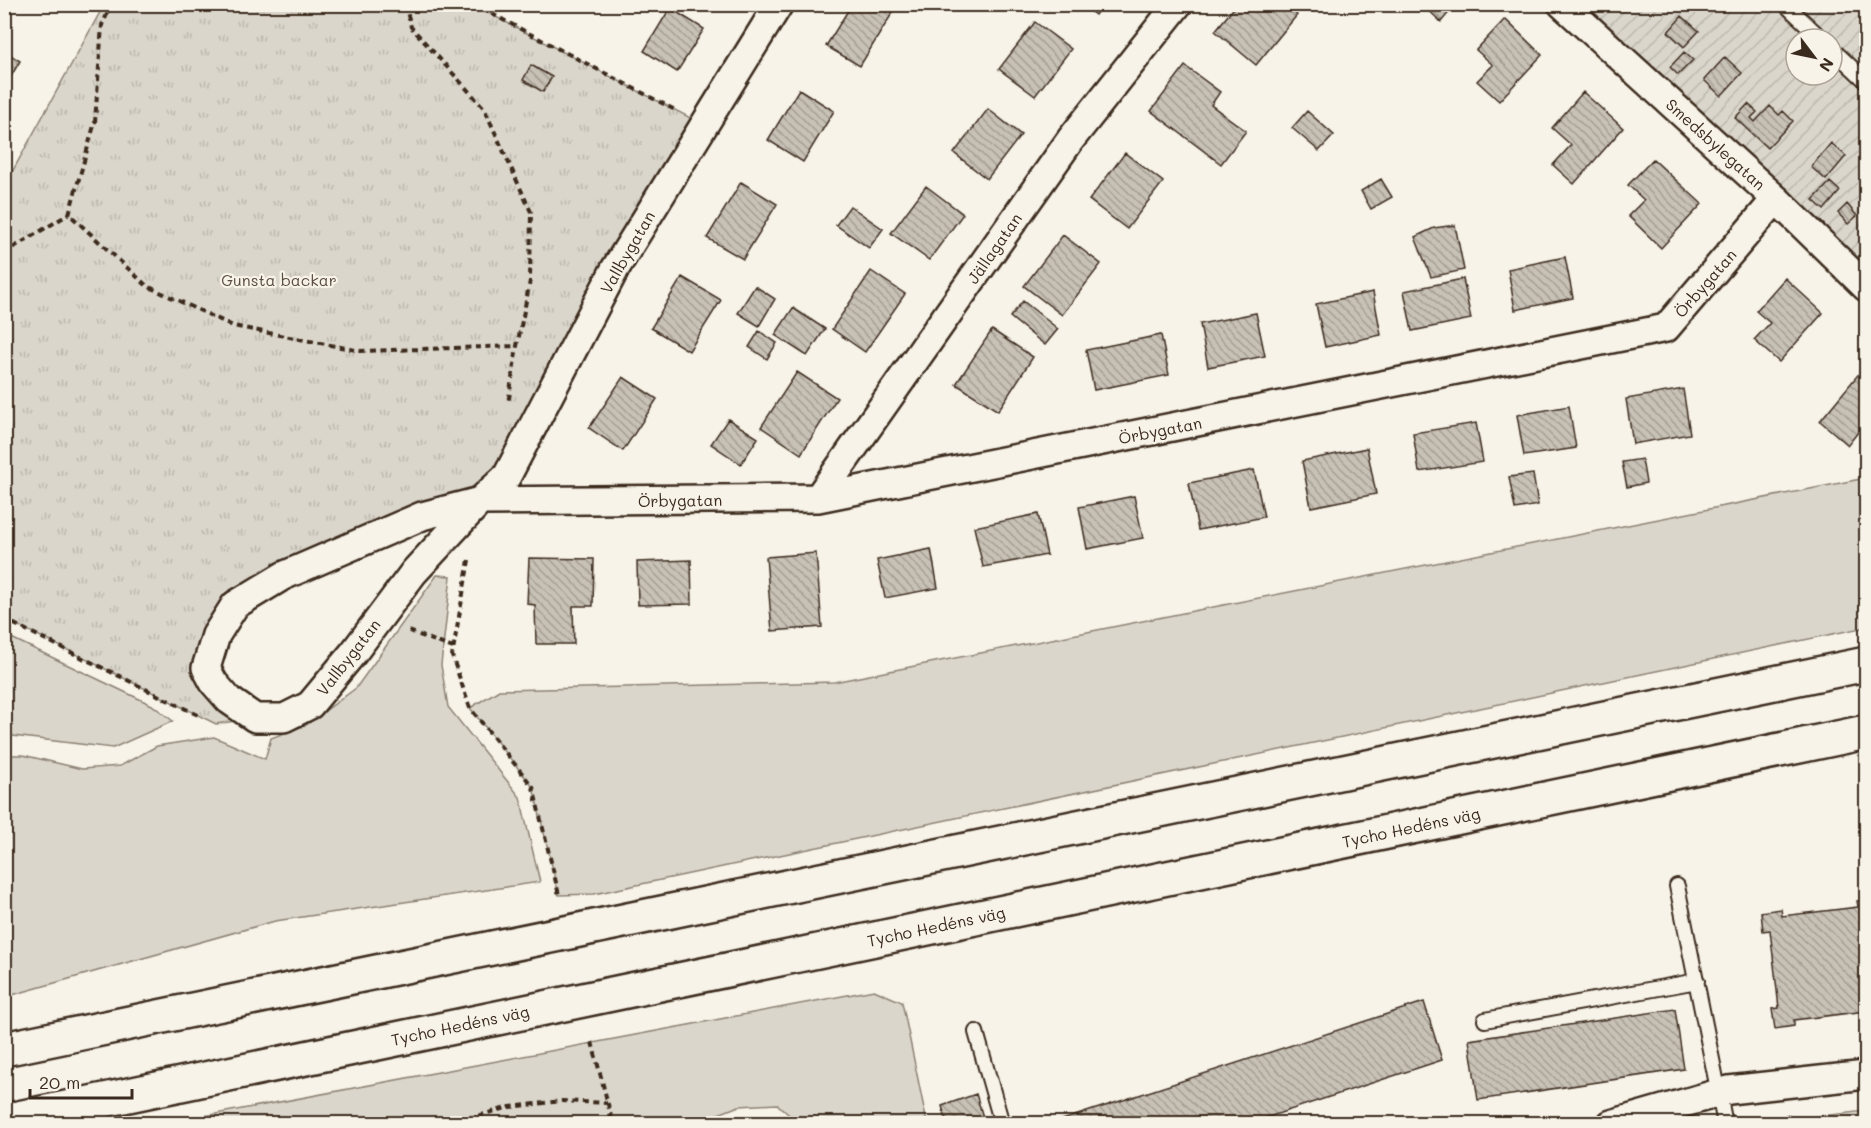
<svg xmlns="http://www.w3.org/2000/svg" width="1871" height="1128" viewBox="0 0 1871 1128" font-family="Mali,sans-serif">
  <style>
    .grass { fill: #dbd6cb; stroke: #8b8074; stroke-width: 1.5 }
    .park { fill: url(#park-tufts); stroke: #8b8074; stroke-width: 1.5 }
    .garden { fill: url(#garden-furrows); stroke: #8b8074; stroke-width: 1.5; fill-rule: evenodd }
    .building { fill: url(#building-back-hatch); stroke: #3b2a1e; stroke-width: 1.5 }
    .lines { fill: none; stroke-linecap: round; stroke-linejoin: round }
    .service-casing { stroke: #3b2a1e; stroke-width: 18 }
    .minor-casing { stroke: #3b2a1e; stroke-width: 32 }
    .secondary-casing { stroke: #3b2a1e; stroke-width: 38 }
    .path { stroke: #3b2a1e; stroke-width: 4; stroke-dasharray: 6 4.5; stroke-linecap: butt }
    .service { stroke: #f7f3e8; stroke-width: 14 }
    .minor { stroke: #f7f3e8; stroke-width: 27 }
    .secondary { stroke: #f7f3e8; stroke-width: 33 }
    .labels { text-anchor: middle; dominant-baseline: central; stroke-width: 4.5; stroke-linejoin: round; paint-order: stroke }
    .street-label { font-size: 16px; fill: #3b2a1e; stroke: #f7f3e8 }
    .park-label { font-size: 16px; fill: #5b4c41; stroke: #f7f3e8 }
  </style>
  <defs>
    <pattern id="park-tufts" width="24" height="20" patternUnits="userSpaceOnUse" patternTransform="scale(1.5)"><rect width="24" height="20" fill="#dbd6cb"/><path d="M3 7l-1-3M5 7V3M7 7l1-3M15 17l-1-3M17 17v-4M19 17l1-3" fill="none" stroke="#bdb8ae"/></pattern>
    <pattern id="garden-furrows" width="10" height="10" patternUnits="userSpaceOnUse" patternTransform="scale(1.5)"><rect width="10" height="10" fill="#dbd6cb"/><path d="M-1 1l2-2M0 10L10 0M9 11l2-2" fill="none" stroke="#bdb8ae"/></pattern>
    <pattern id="building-back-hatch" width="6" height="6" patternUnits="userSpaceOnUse" patternTransform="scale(1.5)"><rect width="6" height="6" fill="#c8c1b6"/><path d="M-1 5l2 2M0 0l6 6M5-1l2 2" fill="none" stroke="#a49d93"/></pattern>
  </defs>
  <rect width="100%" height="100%" fill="#f7f3e8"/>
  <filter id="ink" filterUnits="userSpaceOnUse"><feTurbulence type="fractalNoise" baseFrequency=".0167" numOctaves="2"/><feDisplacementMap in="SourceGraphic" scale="12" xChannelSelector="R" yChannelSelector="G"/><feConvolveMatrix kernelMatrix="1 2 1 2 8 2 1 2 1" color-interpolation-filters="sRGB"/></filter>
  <g filter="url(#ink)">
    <path class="grass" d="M 1866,478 L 1866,627 L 594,894 L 559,895 L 533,787 L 470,708 L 499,690 L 834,682 Z
      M 437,575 L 451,576 L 441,665 L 448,707 L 520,797 L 540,882 L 275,921 L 5,997 L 5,755 L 23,755 L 82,769 L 120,766 L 157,746 L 214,737 L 265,759 L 271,738 L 306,725 L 356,688 Z
      M 5,635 L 152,705 L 173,721 L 113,748 L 5,735 Z
      M 874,990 L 902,1002 L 927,1123 L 798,1123 L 777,1104 L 739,1106 L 693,1124 L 168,1123 Z"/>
    <path class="park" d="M 104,5 L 473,5 L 704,125 L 507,476 L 235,606 L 206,668 L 255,718 L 216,724 L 5,619 L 5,185 Z
      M 1866,1111 L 1866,1123 L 1757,1123 Z"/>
    <path class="garden" d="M 1562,5 L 1866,5 L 1866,287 ZM 1796,39 L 1832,39 L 1832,75 L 1796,75 Z"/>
    <path class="building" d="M 852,4 L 881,4 L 893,12 L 860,66 L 826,46 Z
      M 1081,4 L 1103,4 L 1095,15 Z
      M 1237,4 L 1285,4 L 1297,15 L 1256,65 L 1215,31 Z
      M 1422,4 L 1456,4 L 1441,22 Z
      M 670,8 L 704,29 L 677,72 L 644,51 Z
      M 1682,16 L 1699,31 L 1684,47 L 1668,32 Z
      M 1505,19 L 1542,55 L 1499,101 L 1477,81 L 1493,65 L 1476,50 Z
      M 1035,22 L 1071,49 L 1035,96 L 999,69 Z
      M 4,51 L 20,61 L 4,88 Z
      M 1684,52 L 1693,60 L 1678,75 L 1670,67 Z
      M 1725,57 L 1742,73 L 1721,96 L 1704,80 Z
      M 531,65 L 552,77 L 543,92 L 523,80 Z
      M 1185,66 L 1220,92 L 1211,105 L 1246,131 L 1221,164 L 1151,111 Z
      M 799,89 L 834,111 L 803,162 L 768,140 Z
      M 1583,92 L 1623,128 L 1574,184 L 1553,165 L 1571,145 L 1552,128 Z
      M 1748,104 L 1757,112 L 1751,118 L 1755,122 L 1770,106 L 1779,115 L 1783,111 L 1793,121 L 1767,148 L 1735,118 Z
      M 988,109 L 1021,135 L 987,179 L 954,153 Z
      M 1307,111 L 1334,135 L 1319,151 L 1292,128 Z
      M 1831,143 L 1846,156 L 1826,180 L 1811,167 Z
      M 1125,153 L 1163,182 L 1127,229 L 1089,200 Z
      M 1653,159 L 1702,204 L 1661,248 L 1628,216 L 1644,200 L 1628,185 Z
      M 1381,179 L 1392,197 L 1371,209 L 1361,191 Z
      M 741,182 L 777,204 L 743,259 L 707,238 Z
      M 1830,182 L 1840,191 L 1824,210 L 1813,200 Z
      M 926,186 L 963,214 L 929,260 L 891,233 Z
      M 1847,204 L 1857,216 L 1848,224 L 1838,213 Z
      M 850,206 L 883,229 L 869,248 L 836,225 Z
      M 1455,225 L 1464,270 L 1431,277 L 1415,237 L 1434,228 Z
      M 1063,235 L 1101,264 L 1062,315 L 1024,286 Z
      M 1565,257 L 1573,298 L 1515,310 L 1508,269 Z
      M 871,271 L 905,294 L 865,352 L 832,329 Z
      M 682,277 L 721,300 L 689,351 L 651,328 Z
      M 1785,278 L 1823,313 L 1779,362 L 1754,340 L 1770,323 L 1756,311 Z
      M 1463,279 L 1471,319 L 1412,331 L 1404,291 Z
      M 755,286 L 775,299 L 759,326 L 738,313 Z
      M 1373,292 L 1381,335 L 1325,347 L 1316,304 Z
      M 1023,301 L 1058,329 L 1045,345 L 1010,317 Z
      M 793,308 L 825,329 L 807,356 L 775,335 Z
      M 1256,313 L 1265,356 L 1208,367 L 1200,324 Z
      M 992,330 L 1033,357 L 998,411 L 956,384 Z
      M 759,331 L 777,343 L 767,359 L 749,347 Z
      M 1161,335 L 1169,375 L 1094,390 L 1086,350 Z
      M 1866,365 L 1866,422 L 1848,445 L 1820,421 Z
      M 797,372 L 837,398 L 801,454 L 761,427 Z
      M 623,377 L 657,399 L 623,451 L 589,428 Z
      M 1683,389 L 1690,434 L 1633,444 L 1626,399 Z
      M 1569,406 L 1576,448 L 1524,456 L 1517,415 Z
      M 728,419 L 758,438 L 741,464 L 711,444 Z
      M 1476,423 L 1483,462 L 1419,472 L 1413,433 Z
      M 1367,448 L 1376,494 L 1311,507 L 1302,461 Z
      M 1642,459 L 1646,483 L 1627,487 L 1622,462 Z
      M 1254,470 L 1264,517 L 1198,530 L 1189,483 Z
      M 1533,474 L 1538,505 L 1515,509 L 1509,477 Z
      M 1134,496 L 1143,538 L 1087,549 L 1079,507 Z
      M 1038,514 L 1047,555 L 983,567 L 974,527 Z
      M 931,549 L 938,588 L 885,598 L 877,560 Z
      M 816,553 L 822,627 L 772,631 L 766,557 Z
      M 529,558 L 594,559 L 593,606 L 573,606 L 574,644 L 536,644 L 535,605 L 527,604 Z
      M 691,560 L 692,604 L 638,605 L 637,562 Z
      M 1866,900 L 1866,1011 L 1794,1020 L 1794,1026 L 1775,1029 L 1772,1009 L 1779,1008 L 1770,930 L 1763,931 L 1761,912 L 1781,909 L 1782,916 L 1858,907 L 1857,901 Z
      M 1424,1002 L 1442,1060 L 1247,1124 L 1050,1124 Z
      M 1675,1009 L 1684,1069 L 1478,1100 L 1469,1040 Z
      M 976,1094 L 985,1124 L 947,1124 L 942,1106 Z"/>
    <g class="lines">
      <g class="service-casing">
        <path id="service" d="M 1785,4 L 1822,39
          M 1832,49 L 1866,81
          M 1677,886 L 1725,1124
          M 1485,1020 L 1697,981
          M 976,1032 L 1002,1124"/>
      </g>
      <g class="minor-casing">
        <path id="minor" d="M 779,4 L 615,269 L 507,476 L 480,501 L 414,572 L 354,652 L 310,705 L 284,718 L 255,718 L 229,700 L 214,683 L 206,668 L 216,635 L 235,605 L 283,576 L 422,516 L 480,501 L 818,498 L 1666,328 L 1776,199
          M 1562,4 L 1776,199 L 1866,287
          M 818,498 L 1071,139 L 1178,4
          M 1611,1124 L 1729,1090 L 1866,1075"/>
      </g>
      <g class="secondary-casing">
        <path id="secondary" d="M 4,1049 L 1866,664
          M 4,1121 L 1866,732"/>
      </g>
      <path class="path" d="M 112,4 L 102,25 L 95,122 L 69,214 L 147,286 L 233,326 L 361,351 L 517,346
        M 405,4 L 411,27 L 484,108 L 531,212 L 530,281 L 517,346 L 508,404
        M 473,4 L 677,111
        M 4,253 L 69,214
        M 469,560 L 452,656 L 470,708 L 533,787 L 559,895
        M 4,619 L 200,716
        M 409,631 L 453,648
        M 592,1042 L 613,1124
        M 1787,1114 L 1788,1124
        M 448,1124 L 510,1107 L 562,1101 L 607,1103"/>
      <use href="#service" class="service"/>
      <use href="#minor" class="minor"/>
      <use href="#secondary" class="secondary"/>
    </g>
  </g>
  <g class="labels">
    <g class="street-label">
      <text transform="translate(1716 144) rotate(42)">Smedsbylegatan</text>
      <text transform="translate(994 248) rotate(-55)">Jällagatan</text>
      <text transform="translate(627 252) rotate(-60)">Vallbygatan</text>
      <text transform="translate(1705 283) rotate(-49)">Örbygatan</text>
      <text transform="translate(1160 430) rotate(-11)">Örbygatan</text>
      <text transform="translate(680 500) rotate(-1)">Örbygatan</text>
      <text transform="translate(348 657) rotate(-52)">Vallbygatan</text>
      <text transform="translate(1411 827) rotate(-12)">Tycho Hedéns väg</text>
      <text transform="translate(936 926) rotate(-12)">Tycho Hedéns väg</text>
      <text transform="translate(460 1025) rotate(-12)">Tycho Hedéns väg</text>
    </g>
    <g class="park-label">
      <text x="279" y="279">Gunsta backar</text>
    </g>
  </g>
  <rect width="1871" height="1128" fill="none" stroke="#f7f3e8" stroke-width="24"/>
  <rect x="12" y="12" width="1847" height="1104" fill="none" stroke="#3b2a1e" stroke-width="2" filter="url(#ink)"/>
  <g transform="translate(1814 57) rotate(122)"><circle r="28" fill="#f7f3e8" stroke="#aca397" stroke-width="1.5"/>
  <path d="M0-4.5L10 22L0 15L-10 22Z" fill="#3b2a1e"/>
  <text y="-9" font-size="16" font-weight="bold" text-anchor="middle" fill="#3b2a1e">N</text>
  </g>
  <path d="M30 1089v9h102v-9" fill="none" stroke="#3b2a1e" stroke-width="3"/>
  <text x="39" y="1089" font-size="18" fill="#3b2a1e" stroke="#f7f3e8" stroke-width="4.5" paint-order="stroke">20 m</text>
</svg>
